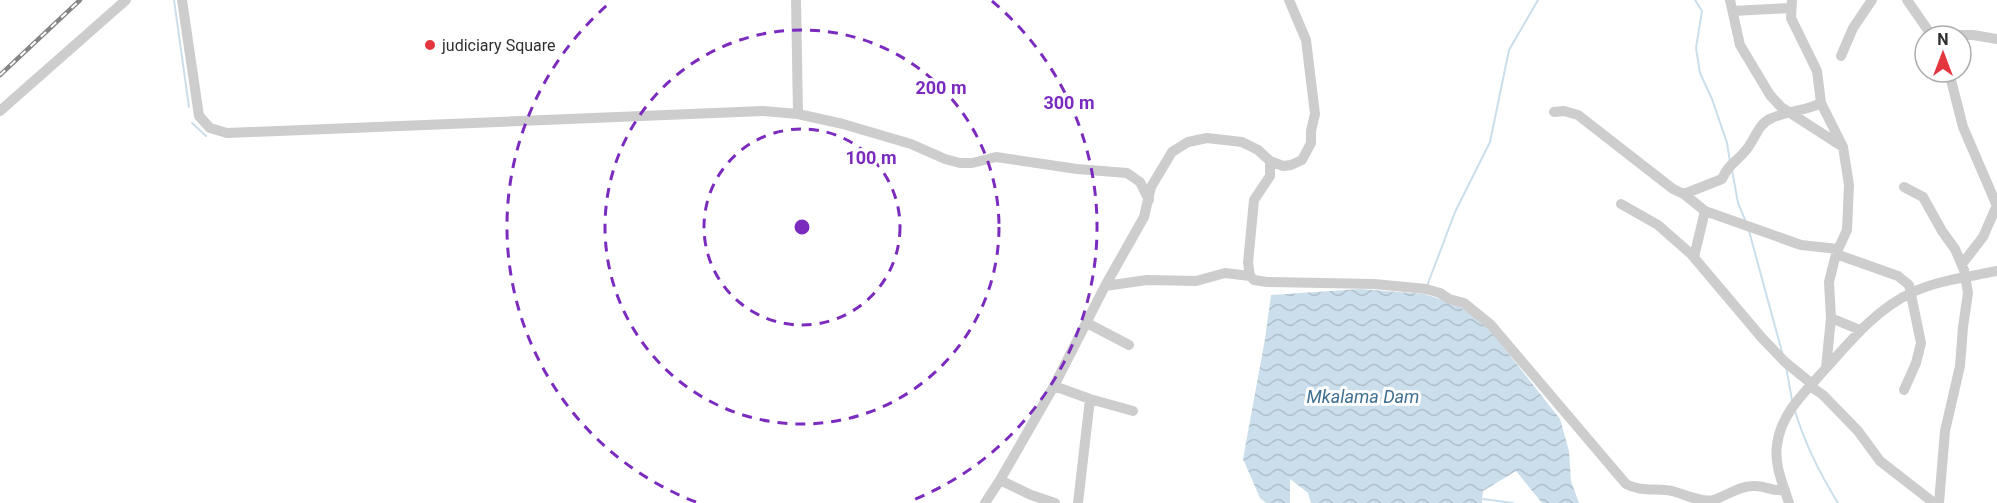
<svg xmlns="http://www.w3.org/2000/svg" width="1997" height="503" viewBox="0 0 1997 503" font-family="Roboto,sans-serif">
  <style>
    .water { fill: url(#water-waves) }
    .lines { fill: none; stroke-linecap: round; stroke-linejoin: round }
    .stream { stroke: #cbdeec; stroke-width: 2 }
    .minor { stroke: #cdcdcd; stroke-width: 10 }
    .rail-casing { stroke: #858585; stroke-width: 4.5 }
    .rail { stroke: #fff; stroke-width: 2; stroke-dasharray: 7; stroke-linecap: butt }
    .ring { fill: none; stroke: #7b2cbf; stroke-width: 3; stroke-dasharray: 10 8 }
    .poi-dot { fill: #e3363f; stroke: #fff; stroke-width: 2 }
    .labels { text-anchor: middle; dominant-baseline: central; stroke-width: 6; stroke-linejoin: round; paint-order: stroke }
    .poi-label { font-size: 16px; fill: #303030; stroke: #fff; text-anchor: start }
    .water-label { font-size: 18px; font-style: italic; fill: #3f6f91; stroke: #fff }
    .centre { fill: #7b2cbf; stroke: #fff; stroke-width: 3 }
    .ring-label { font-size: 18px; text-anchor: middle; font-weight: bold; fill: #7b2cbf; stroke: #fff; stroke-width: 6; stroke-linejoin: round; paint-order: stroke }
  </style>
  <defs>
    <pattern id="water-waves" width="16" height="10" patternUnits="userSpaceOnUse" patternTransform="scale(1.5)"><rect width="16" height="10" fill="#cbdeec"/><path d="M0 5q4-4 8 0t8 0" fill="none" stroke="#afbfcb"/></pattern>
  </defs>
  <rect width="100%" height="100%" fill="#fff"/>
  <path class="water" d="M 1360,289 L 1424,294 L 1456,304 L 1486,325 L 1560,419 L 1569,451 L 1571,481 L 1579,503 L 1542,503 L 1516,471 L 1483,491 L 1482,503 L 1311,503 L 1308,493 L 1290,479 L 1290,503 L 1266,503 L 1260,498 L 1243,459 L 1265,339 L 1271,295 Z"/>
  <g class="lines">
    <path class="stream" d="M 174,0 L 189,107
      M 1695,0 L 1702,11 L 1696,48 L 1700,73 L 1712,99 L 1727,143 L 1730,162
      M 192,123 L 206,136
      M 1732,170 L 1738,203 L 1746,222
      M 1749,231 L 1782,352
      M 1427,286 L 1455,212 L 1490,142 L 1509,50 L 1538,0
      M 1786,367 L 1792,400
      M 1795,411 C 1805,444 1820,474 1838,503
      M 1483,499 L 1513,503"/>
    <path class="minor" d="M 182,0 L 199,116 L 210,128 L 227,133 L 763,111 L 798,114 L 843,124 L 911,144 L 945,159 L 960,163 L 972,163 L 996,157 L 1077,169 L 1127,173 L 1140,182 L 1149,200
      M 796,0 L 798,114
      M 1730,0 L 1740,45 L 1770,95 L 1781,107 L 1843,147
      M 1792,0 L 1791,18 L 1817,71 L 1821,103 L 1843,147 L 1849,185 L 1847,230 L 1836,254 L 1829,282 L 1831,318 L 1826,368
      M 1907,0 L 1932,36
      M 1733,11 L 1790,8
      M 1932,35 L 1973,35 L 1997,39
      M 1841,56 L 1853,28 L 1872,0
      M 1949,72 L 1963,127 L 1997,206
      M 0,111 L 126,0
      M 1554,112 L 1564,111 L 1578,115 L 1673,189 L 1684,194
      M 1270,161 L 1270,176 L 1254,200 L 1248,263 L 1250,276 L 1254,280 L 1267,282 L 1374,284 L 1426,289 L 1440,293 L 1449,299 L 1464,303 L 1491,325 L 1626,484 C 1640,492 1657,488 1672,491 C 1684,494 1701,503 1713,500 C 1727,496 1738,486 1753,486 C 1764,485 1773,492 1785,490
      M 1904,187 L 1923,197 L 1942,231 L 1955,249 L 1964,270 L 1968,293 L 1963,327 L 1960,366 L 1945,431 L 1939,503
      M 1621,204 L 1658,225 L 1691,254 L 1762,338 L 1785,362 L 1812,384
      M 1705,211 L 1801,245 L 1838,249
      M 1836,254 L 1898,276 L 1909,285 L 1921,343 L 1916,363 L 1904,390
      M 1694,257 L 1705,211 L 1684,194 L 1722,179 C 1729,163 1737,162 1746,150 C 1755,140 1758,123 1772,118 C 1788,111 1805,111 1821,103
      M 1962,264 L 1983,237 L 1997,205
      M 1105,286 L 1147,280 L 1196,281 L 1225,273 L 1250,276
      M 1831,318 L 1860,330
      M 1087,323 L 1129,345
      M 1054,386 L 1090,399 L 1133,411
      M 1810,386 L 1823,395 L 1858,431 L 1880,461 L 1934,503
      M 1000,480 L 1031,495 L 1055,503
      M 985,503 L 1000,480 L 1054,386 L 1105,286 L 1144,217 L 1151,187 L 1172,152 L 1188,142 L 1207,138 L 1242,142 L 1258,150 L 1270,161 L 1283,166 L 1291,165 L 1302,160 L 1311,143 L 1311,131 L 1315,114 L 1306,40 L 1289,0
      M 1078,503 L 1090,399
      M 1789,503 C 1783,484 1774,465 1777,445 C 1781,412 1807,390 1828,366 C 1853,338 1878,308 1913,292 C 1939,280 1969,277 1997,271"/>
    <g class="rail-casing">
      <path id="rail" d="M 0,75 L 80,0"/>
    </g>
    <use href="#rail" class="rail"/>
  </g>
  <g class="ring">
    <circle cx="802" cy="227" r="98"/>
    <circle cx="802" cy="227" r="197"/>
    <path d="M696 502A295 295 0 0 1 612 1M992 1A295 295 0 0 1 908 502"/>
  </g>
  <circle class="poi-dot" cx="430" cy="45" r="6"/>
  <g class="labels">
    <g class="poi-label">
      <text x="442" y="45">judiciary Square</text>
    </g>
    <g class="water-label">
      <text x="1363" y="396">Mkalama Dam</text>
    </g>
  </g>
  <circle cx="802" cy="227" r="9" class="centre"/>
  <g class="ring-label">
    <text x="941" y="94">200 m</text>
    <text x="1069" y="109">300 m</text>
    <text x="871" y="164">100 m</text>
  </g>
  <g transform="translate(1943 54)"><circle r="28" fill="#ffffff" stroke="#acacac" stroke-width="1.5"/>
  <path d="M0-4.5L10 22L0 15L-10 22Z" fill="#e3363f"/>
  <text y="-9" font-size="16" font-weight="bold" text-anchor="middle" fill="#303030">N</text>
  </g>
</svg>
